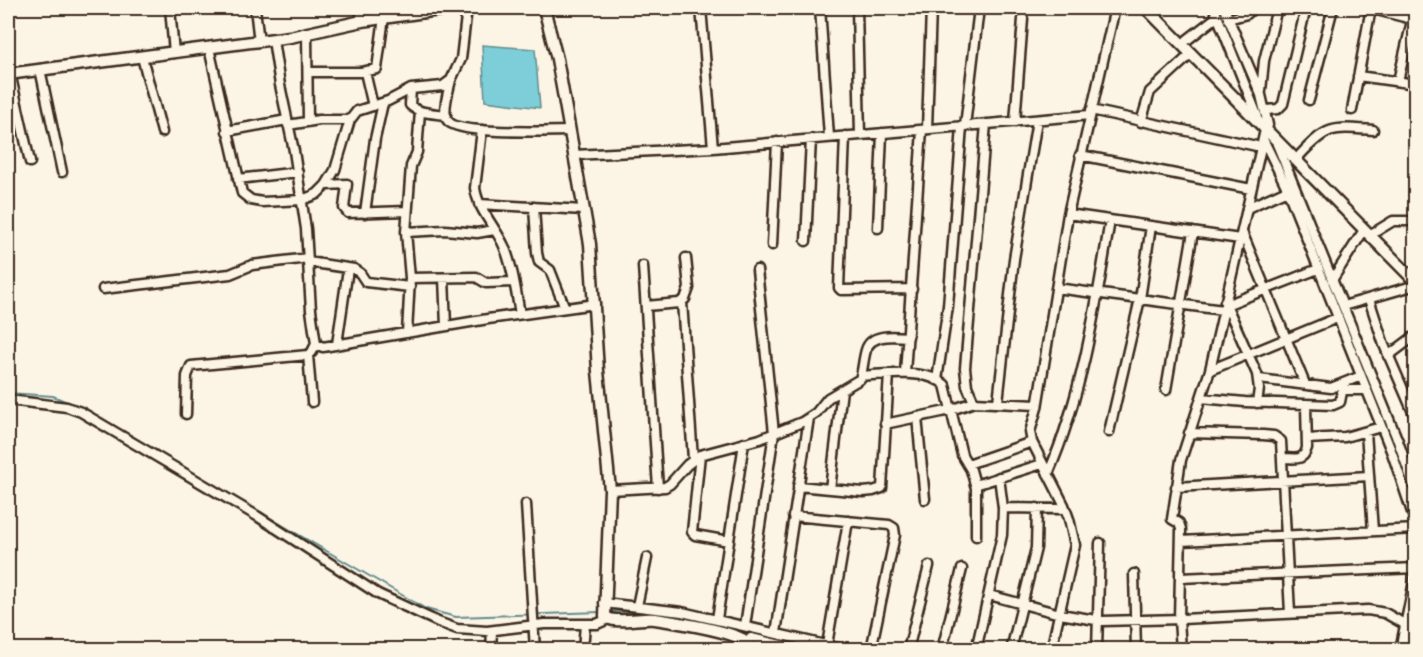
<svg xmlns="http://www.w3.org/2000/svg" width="1423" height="657" viewBox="0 0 1423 657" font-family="Mali,sans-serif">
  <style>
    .water { fill: #7dced8; stroke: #638c8e; stroke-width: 1.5 }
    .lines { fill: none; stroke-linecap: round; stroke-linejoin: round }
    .stream { stroke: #638c8e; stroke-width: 2 }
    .minor-casing { stroke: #3b2a1e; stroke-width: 13 }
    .tertiary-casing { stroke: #3b2a1e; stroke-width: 15 }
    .minor { stroke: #fcf5e5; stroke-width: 8 }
    .tertiary { stroke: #fcf5e5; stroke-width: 10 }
  </style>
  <rect width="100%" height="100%" fill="#fcf5e5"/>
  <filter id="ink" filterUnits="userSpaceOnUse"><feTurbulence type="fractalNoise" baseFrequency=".0167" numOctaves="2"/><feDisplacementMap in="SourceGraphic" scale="12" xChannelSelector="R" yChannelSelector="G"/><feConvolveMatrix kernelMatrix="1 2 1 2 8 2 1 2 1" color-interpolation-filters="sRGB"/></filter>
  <g filter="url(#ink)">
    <path class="water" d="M 482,45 L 535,49 L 540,108 L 485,101 Z"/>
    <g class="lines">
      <path class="stream" d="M 1243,68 L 1258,108
        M 1343,319 L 1353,341
        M 8,393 L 53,396 L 72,404
        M 88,412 L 426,609 L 456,617 L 601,612
        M 1407,477 L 1409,492
        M 609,612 L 643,611
        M 800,643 L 825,650
        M 1409,650 L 1409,640"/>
      <g class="minor-casing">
        <path id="minor" d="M 170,8 L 174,53
          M 255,8 L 259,42
          M 360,8 L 362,21
          M 701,8 L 713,148
          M 820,8 L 829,137
          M 857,8 L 860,135
          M 1214,8 L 1257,115
          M 1224,8 L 1261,95 L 1268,125
          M 1369,8 L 1412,19
          M 171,9 L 184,8
          M 1228,19 L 1247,14 L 1253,8
          M 307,34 L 308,122
          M 273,40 L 280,85 L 294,151 L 306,229 L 311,310 L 316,344 L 323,347 L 488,319 L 595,304
          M 1187,40 L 1218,16
          M 209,48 L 242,193 L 251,200 L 262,202 L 302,200 L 317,194 L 326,185 L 335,170 L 350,120 L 357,111 L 388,101 L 411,89 L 443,86 L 451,80 L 461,59 L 467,8
          M 142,57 L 162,132
          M 40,69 L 62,172
          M 308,72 L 361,72 L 377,69 L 384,17
          M 365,72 L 373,106
          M 10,73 L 30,162
          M 1358,76 L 1416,84
          M 451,80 C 449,90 441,112 448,121 C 458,135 549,131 569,131
          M 1398,81 L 1415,8
          M 411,89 L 410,105 C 419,114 434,113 446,115
          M 1261,91 L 1264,61 L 1277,8
          M 1309,100 L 1333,8
          M 1091,110 L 1261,147
          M 1266,110 L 1278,109 L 1283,104 L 1306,8
          M 1352,110 L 1371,8
          M 1015,122 L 1023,19
          M 1141,122 L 1150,92 L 1191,54
          M 288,125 L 319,120 L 350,120
          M 965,126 L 979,8
          M 927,129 L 931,8
          M 482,130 L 475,188 C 478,210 495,226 504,246 C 513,267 516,292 520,314
          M 227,131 L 287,120
          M 845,136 L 839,288 L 841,290 L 912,289
          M 1263,139 L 1285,184 L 1368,393 L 1392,453 L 1416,524
          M 1277,144 L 1398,441 L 1416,492
          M 574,155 L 713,148 L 1090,115
          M 1080,155 L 1251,189
          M 1300,155 C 1328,125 1333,127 1373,130
          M 238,179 L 298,172
          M 326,185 L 347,184 L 344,208 L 348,213 L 407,211
          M 479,204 L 584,210
          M 534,207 L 537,253 L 539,262 L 550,270 L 565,308
          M 1247,208 L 1287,190
          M 365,213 L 375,139 L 383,103
          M 1068,214 L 1240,239
          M 878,228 L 882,133
          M 406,232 L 445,230 L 477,233 L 494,230
          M 1242,232 L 1305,384
          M 1375,232 L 1393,221 L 1416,221
          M 806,241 L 811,139
          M 772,245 L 777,142
          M 308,262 L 354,269 L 360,273 L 366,282 L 410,287
          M 643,266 L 658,488
          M 410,278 L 476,277 L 486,283 L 513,282
          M 444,278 L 446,326
          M 1332,280 L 1364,230
          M 1056,288 L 1223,310
          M 103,289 L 230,274 L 252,265 L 308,258
          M 1369,299 L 1384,345 L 1416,419
          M 682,302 L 693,459
          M 1225,302 L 1257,374 L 1259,389 L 1257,403
          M 1226,305 L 1318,269
          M 646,306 L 679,303 L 685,299 L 689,288 L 686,258
          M 1343,306 L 1416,285
          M 407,333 L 410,278 L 406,232 L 411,166 L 417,152 L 420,111
          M 337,344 L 348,269
          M 308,355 L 312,402
          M 1388,356 L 1416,335
          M 1210,370 L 1337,318
          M 905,373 L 922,130
          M 861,376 C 884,374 928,369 945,385 L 962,455 L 971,470 L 976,488 L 976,536
          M 1259,379 L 1331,388 L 1361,376
          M 937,380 L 948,306 L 962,127
          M 1166,390 L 1193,232
          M 1201,398 L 1245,402 L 1333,405 L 1340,402 L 1342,392 L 1344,390 L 1367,390
          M 8,400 L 67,407 L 81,412 L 257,516 L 378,594 L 438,622 L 457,629 L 487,631 L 544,624 L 597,624 L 608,619
          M 974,402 L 967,386 L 965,368 L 986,124
          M 998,402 L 1014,259 L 1037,120
          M 186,414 L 187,376 L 191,366 L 308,355 L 312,352 L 316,344
          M 917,417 L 925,499
          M 885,424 L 951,410 L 974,402 L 1037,405
          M 1109,432 L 1140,299 L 1151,226
          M 1366,432 L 1373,531
          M 1189,433 L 1263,435 L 1274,436 L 1281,441 L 1290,613
          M 1307,439 L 1345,437 L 1381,427
          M 700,455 L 692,532 L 695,535 L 729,541
          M 1283,458 C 1295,458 1303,462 1307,448 L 1306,405
          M 968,464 L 1032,442
          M 1048,474 C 1083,393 1096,306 1110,220
          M 975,485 L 1042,464
          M 798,486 L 863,492 L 873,491 L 882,488 L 889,374
          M 1176,487 L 1369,476
          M 830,489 L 842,390
          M 610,490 L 665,487 L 670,484 L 687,465 L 700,455 L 760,439 L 802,422 L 816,413 L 828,398 L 860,379 C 863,370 863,360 866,350 C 871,333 894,336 908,337
          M 526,504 L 535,650
          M 1003,508 L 1065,509
          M 793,516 L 889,525 L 894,528 L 895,535 L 871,650
          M 1181,541 L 1416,529
          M 1134,574 L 1136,650
          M 1180,578 L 1416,568
          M 989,595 L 1060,614 L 1102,621 L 1182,619 L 1368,610 L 1385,613 L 1406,625
          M 604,603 L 682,612 L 847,650
          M 637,606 L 647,558
          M 717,619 L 744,443
          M 745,626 L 774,433 L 757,270
          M 776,633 L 809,418
          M 751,638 L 802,650
          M 827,645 L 848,521
          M 491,650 L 492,631
          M 583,650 L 585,624
          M 908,650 L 929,566
          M 942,650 L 962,569
          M 976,650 L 1002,535 L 1003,508 L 999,477
          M 1011,650 L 1036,548 L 1037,508
          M 1051,650 L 1075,545 L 1069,519 L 1064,505 L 1032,442 L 1030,432 L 1037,408 L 1068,214 L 1115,8
          M 1097,650 L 1100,543
          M 1181,650 L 1179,619 L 1181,529 L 1179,523 L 1172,519 L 1181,460 L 1210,370 L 1265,130"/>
      </g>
      <g class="tertiary-casing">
        <path id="tertiary" d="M 544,8 L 557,59 L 590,244 L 598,371 L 610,490 L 605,616 C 613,625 642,617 655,619 C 675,622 724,630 742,639 C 747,641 748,645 750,650
          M 1146,8 L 1416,282
          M 8,74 L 290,37 L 362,21 L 453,8
          M 1401,650 L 1416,577"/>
      </g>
      <use href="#minor" class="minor"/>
      <use href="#tertiary" class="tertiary"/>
    </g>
  </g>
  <rect width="1423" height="657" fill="none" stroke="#fcf5e5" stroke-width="30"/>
  <rect x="15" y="15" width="1393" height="627" fill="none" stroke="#3b2a1e" stroke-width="2" filter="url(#ink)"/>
</svg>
